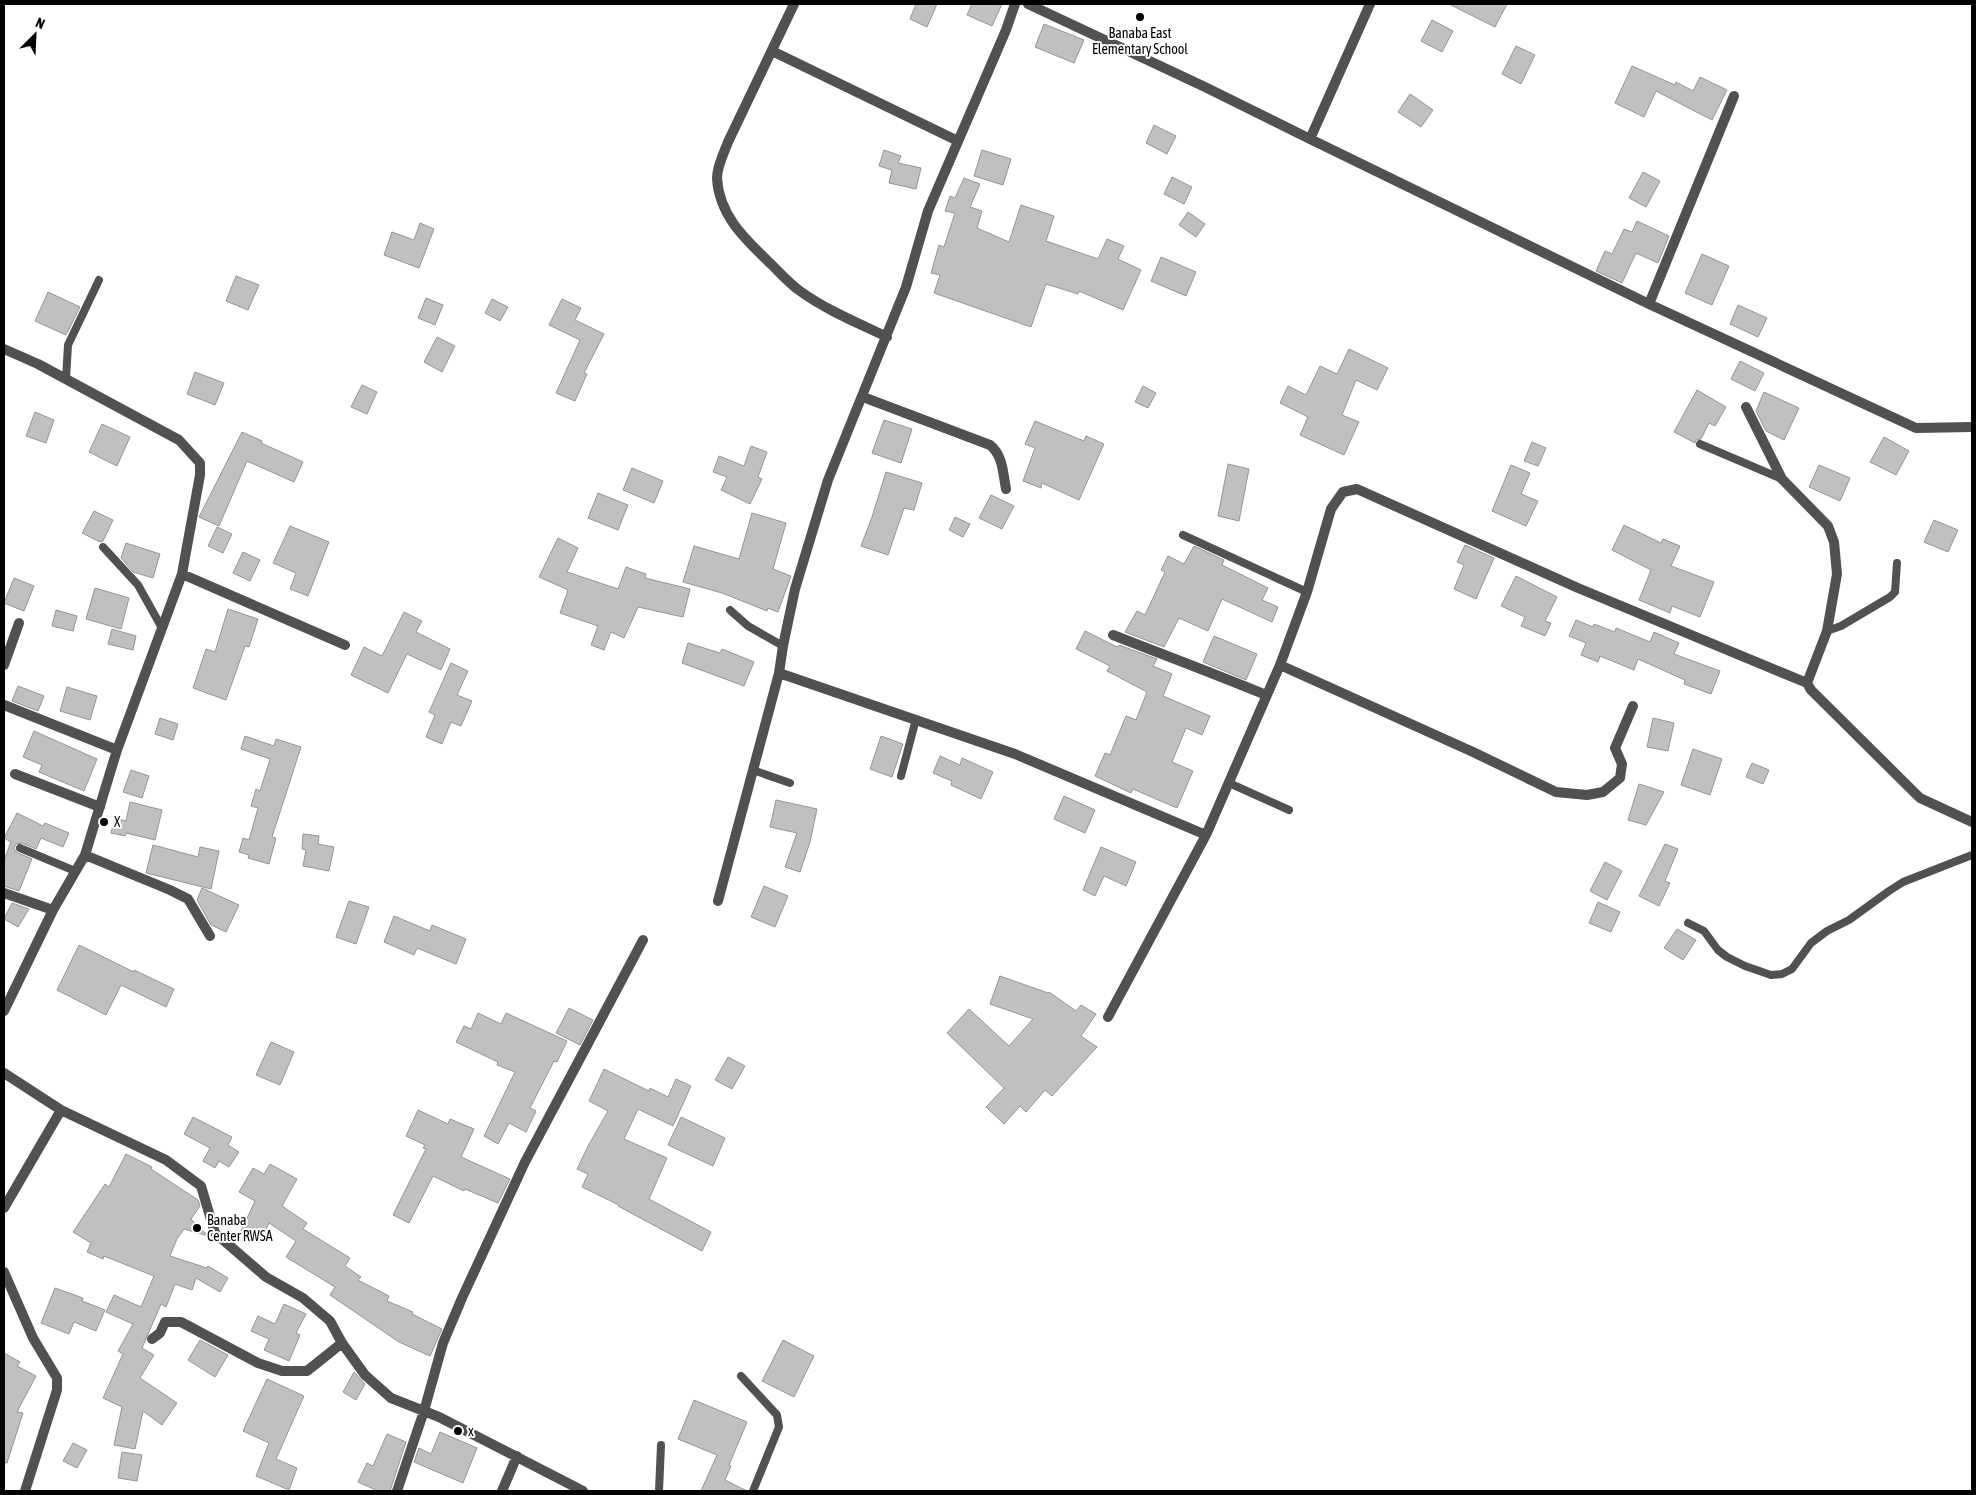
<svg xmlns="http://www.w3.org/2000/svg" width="1976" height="1495" viewBox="0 0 1976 1495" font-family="'Asap Condensed',sans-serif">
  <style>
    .building { fill: #c0c0c0; stroke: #959595 }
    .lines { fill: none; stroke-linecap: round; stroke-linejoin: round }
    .service { stroke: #515151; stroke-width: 8 }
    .minor { stroke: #515151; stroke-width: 10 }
    .poi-dot { fill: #000; stroke: #fff; stroke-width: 2 }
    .labels { text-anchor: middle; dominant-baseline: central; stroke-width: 4; stroke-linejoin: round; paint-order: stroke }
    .poi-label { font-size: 14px; fill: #000; stroke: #fff; text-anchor: start }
  </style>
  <rect width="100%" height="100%" fill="#fff"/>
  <path class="building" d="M 916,4 L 937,4 L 927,27 L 910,19 Z
    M 972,4 L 1002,4 L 992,26 L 967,15 Z
    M 1449,4 L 1507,4 L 1495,27 Z
    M 1432,20 L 1453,31 L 1442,52 L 1421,41 Z
    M 1044,24 L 1084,40 L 1074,63 L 1035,47 Z
    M 1516,46 L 1535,55 L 1521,84 L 1502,74 Z
    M 1632,66 L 1675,85 L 1676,82 L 1693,91 L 1700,77 L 1727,90 L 1712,120 L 1656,91 L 1644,117 L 1615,103 Z
    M 1410,94 L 1433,110 L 1421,127 L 1398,112 Z
    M 1154,125 L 1176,136 L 1167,154 L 1146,143 Z
    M 884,150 L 901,156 L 898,163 L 921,168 L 916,189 L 889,183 L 892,170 L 879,166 Z
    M 982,150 L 1011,159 L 1003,185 L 974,176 Z
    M 1643,172 L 1660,181 L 1646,207 L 1629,198 Z
    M 1172,177 L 1192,187 L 1184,204 L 1164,194 Z
    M 964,178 L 980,184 L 970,207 L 982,211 L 977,228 L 1009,242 L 1021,205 L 1054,216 L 1046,241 L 1098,259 L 1107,239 L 1124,246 L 1118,259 L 1141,270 L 1123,310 L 1079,291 L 1078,294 L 1046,284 L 1031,327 L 934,293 L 940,275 L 931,273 L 939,245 L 944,247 L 955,213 L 945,211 L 950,196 L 955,198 Z
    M 1188,212 L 1205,224 L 1196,237 L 1179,225 Z
    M 1637,221 L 1669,236 L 1658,263 L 1636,253 L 1622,283 L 1596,271 L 1605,251 L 1612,254 L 1624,229 L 1632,232 Z
    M 420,223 L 434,229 L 419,268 L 384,255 L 392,232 L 414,240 Z
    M 1702,254 L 1729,266 L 1712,305 L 1685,293 Z
    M 1161,257 L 1196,272 L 1186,296 L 1151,281 Z
    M 236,276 L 259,285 L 248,310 L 226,301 Z
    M 48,292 L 80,307 L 66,335 L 35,321 Z
    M 426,298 L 443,305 L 435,325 L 418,318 Z
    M 492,299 L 508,307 L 500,321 L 485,313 Z
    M 562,299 L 581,308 L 575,320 L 604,334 L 584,373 L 587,374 L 575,401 L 556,393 L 580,340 L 549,325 Z
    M 1738,305 L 1767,318 L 1758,337 L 1730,324 Z
    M 437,337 L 455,346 L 442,372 L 424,362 Z
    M 1349,349 L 1388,368 L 1377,390 L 1356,380 L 1342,415 L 1359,422 L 1344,455 L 1300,435 L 1308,417 L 1280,403 L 1288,386 L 1306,395 L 1320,366 L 1337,374 Z
    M 1740,361 L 1764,373 L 1755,391 L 1731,379 Z
    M 195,372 L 224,383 L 215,405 L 187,394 Z
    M 362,385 L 377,392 L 367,414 L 351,407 Z
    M 1143,386 L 1156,393 L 1148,408 L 1135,402 Z
    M 1697,390 L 1726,407 L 1715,426 L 1709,423 L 1701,439 L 1696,440 L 1695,443 L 1674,432 Z
    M 1764,392 L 1799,408 L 1784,440 L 1766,431 L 1756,411 Z
    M 35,412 L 54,420 L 46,443 L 26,436 Z
    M 884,420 L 912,429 L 901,463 L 872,453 Z
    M 1035,421 L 1084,441 L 1086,436 L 1104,444 L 1079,500 L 1042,483 L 1041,488 L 1023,481 L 1035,448 L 1025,444 Z
    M 102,424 L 130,437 L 117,466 L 89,452 Z
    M 242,432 L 262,441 L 261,443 L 303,462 L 294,482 L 247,461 L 219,526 L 199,517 Z
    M 1884,437 L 1909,451 L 1896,475 L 1870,462 Z
    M 1532,442 L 1546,448 L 1538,466 L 1524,461 Z
    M 751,446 L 767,452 L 758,477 L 762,479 L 750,504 L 721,490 L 727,477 L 713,472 L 719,456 L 744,466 Z
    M 1228,464 L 1249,469 L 1239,521 L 1218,516 Z
    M 1511,465 L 1530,473 L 1521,494 L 1538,501 L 1526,526 L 1492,511 Z
    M 1819,465 L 1850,478 L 1840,501 L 1809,487 Z
    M 632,468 L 663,481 L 654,503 L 623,490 Z
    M 886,472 L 922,483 L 914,510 L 904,508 L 888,555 L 861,546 L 872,517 Z
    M 598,493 L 628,505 L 618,530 L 588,518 Z
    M 991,495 L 1014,506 L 1002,529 L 979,518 Z
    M 94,511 L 113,520 L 103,541 L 100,542 L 82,533 Z
    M 752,513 L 786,523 L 773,569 L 791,576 L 778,612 L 768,608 L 767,611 L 722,593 L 683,582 L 694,546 L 739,559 Z
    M 955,517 L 970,524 L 963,537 L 949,530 Z
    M 1934,520 L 1958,530 L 1948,552 L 1924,542 Z
    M 1624,525 L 1661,543 L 1663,539 L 1680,546 L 1671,566 L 1714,582 L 1700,617 L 1672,606 L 1670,613 L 1639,600 L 1651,570 L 1612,550 Z
    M 290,526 L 329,542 L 308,596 L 290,589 L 296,573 L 273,563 Z
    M 217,527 L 232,534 L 223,553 L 208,546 Z
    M 558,538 L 578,548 L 567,572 L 618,589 L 626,567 L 646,574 L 645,578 L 690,589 L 683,617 L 638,607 L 624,638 L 611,632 L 604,650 L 591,645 L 598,626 L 560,613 L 568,590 L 539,577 Z
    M 126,543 L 160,554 L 153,578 L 133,572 L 121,558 Z
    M 1465,545 L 1494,558 L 1476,599 L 1454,589 L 1464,565 L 1457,562 Z
    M 1194,546 L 1224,560 L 1222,565 L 1268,588 L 1262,600 L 1278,607 L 1272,622 L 1222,599 L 1208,631 L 1179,618 L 1164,647 L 1125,632 L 1137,611 L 1145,615 L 1165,572 L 1161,570 L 1168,556 L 1184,564 Z
    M 243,552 L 260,560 L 250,581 L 233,573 Z
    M 1516,576 L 1557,597 L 1545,621 L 1551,623 L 1545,636 L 1521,626 L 1525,617 L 1501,606 Z
    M 14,578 L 34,586 L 24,611 L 4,603 Z
    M 95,588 L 129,598 L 121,629 L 86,619 Z
    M 228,609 L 258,619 L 249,647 L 245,646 L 226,700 L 193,688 L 206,649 L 215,652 Z
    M 56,610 L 77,616 L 73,631 L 52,626 Z
    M 404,612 L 422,621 L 416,632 L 450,649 L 441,670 L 407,654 L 388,693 L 351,675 L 364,647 L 382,656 Z
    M 1576,620 L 1593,627 L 1594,624 L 1615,632 L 1616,628 L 1650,642 L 1654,632 L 1679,643 L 1674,654 L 1720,671 L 1711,694 L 1684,684 L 1685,680 L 1638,659 L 1634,670 L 1600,656 L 1598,662 L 1581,655 L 1586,643 L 1569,636 Z
    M 112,629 L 136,636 L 133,650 L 108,644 Z
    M 1085,631 L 1117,647 L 1119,645 L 1157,659 L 1153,666 L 1172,674 L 1163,696 L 1210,716 L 1202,735 L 1186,728 L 1172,762 L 1193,771 L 1177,808 L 1133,789 L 1131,793 L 1095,776 L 1105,753 L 1110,755 L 1126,716 L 1136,720 L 1147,692 L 1107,671 L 1110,666 L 1076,649 Z
    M 1214,636 L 1257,654 L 1246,680 L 1203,662 Z
    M 688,643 L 720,653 L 722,649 L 754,662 L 744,686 L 682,663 Z
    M 451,663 L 468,671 L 457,695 L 472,701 L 461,726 L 451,722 L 442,744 L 426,737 L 435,715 L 429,712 Z
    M 18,686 L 44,696 L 38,711 L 12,701 Z
    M 67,687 L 97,696 L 90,720 L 60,711 Z
    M 160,718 L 178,724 L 173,740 L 155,734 Z
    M 1653,718 L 1674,723 L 1668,751 L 1647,747 Z
    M 34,731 L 97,759 L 84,791 L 39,772 L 42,765 L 23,757 Z
    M 245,736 L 274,746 L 276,739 L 301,747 L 272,837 L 276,838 L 269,864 L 248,858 L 249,855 L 239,852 L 243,838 L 249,840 L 258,808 L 251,806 L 256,789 L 260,791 L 270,759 L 241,749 Z
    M 881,736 L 903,744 L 892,777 L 870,769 Z
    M 1693,749 L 1722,759 L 1710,795 L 1681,785 Z
    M 940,756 L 960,765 L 962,758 L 993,772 L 981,799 L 951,785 L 952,781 L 933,773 Z
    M 1752,763 L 1769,770 L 1763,784 L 1746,777 Z
    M 131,770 L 149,776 L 142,798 L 123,792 Z
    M 1639,784 L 1664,792 L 1646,825 L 1628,820 Z
    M 1064,796 L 1095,810 L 1085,833 L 1054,819 Z
    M 776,800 L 817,809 L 810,842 L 800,872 L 785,867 L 797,833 L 770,827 Z
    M 130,802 L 162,810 L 155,840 L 126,833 L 125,836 L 111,833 L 115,818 L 126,821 Z
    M 17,813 L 43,826 L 45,823 L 69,833 L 63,847 L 41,838 L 36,849 L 22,843 L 16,844 L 14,848 L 16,852 L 32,859 L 19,891 L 4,886 L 4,860 L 11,842 L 4,838 Z
    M 303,834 L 319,836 L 318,844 L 334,847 L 329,871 L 303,866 L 306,850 L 302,849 Z
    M 1665,844 L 1678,849 L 1665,881 L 1670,883 L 1659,906 L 1639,896 Z
    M 153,845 L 198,857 L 200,847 L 219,851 L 211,889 L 146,873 Z
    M 1101,847 L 1136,862 L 1126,886 L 1104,876 L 1095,896 L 1083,890 Z
    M 1605,862 L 1622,871 L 1607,900 L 1590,891 Z
    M 764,886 L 788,896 L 775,927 L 751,917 Z
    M 202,888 L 239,905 L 226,932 L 211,925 L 197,900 Z
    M 349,901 L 369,907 L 356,944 L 336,937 Z
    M 1598,902 L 1620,912 L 1611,932 L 1589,923 Z
    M 12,903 L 29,909 L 18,927 L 4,919 Z
    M 394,916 L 430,931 L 432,925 L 466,939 L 456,964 L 417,948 L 414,955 L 384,942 Z
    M 1677,929 L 1696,940 L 1683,960 L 1664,948 Z
    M 79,945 L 134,972 L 134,970 L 174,989 L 166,1007 L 121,985 L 106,1015 L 57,990 Z
    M 1000,976 L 1048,993 L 1049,992 L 1076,1011 L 1081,1005 L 1096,1014 L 1081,1036 L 1097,1047 L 1052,1096 L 1045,1090 L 1026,1112 L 1020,1106 L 1004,1124 L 986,1107 L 1004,1088 L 947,1033 L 969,1009 L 1009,1046 L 1033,1019 L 990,1004 Z
    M 569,1008 L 593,1020 L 580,1045 L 556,1033 Z
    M 478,1013 L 501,1024 L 506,1013 L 567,1041 L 557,1062 L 554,1061 L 530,1108 L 536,1111 L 526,1132 L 509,1123 L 498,1144 L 484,1136 L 515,1072 L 497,1065 L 498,1062 L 456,1042 L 464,1026 L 471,1029 Z
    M 271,1042 L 294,1052 L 280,1085 L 256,1075 Z
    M 728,1057 L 745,1066 L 732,1089 L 715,1080 Z
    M 604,1069 L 649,1091 L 650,1088 L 668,1097 L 676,1079 L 691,1086 L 673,1126 L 638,1109 L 624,1139 L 667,1158 L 649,1199 L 711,1232 L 702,1251 L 618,1206 L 619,1205 L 582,1187 L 588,1174 L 577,1169 L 588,1146 L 608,1111 L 589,1101 Z
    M 418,1110 L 448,1124 L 450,1119 L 474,1129 L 461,1157 L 510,1179 L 498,1203 L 465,1189 L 464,1191 L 433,1176 L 409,1223 L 393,1215 L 426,1149 L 423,1148 L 425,1145 L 406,1136 Z
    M 193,1117 L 232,1137 L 228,1145 L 239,1152 L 229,1167 L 219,1161 L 215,1168 L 203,1161 L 210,1148 L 184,1134 Z
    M 681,1117 L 725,1138 L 713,1166 L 668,1145 Z
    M 126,1154 L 152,1167 L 151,1169 L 198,1200 L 200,1206 L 191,1219 L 208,1236 L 184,1229 L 177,1239 L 170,1256 L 207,1268 L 208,1266 L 228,1278 L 220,1292 L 196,1278 L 192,1290 L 175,1284 L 166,1307 L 161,1304 L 142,1348 L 154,1355 L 140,1378 L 177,1403 L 162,1425 L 143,1411 L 135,1449 L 114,1445 L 122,1407 L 103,1398 L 123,1354 L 118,1351 L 133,1324 L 106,1312 L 114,1295 L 141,1307 L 154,1276 L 104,1256 L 103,1259 L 87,1252 L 91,1243 L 73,1232 L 105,1184 L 109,1187 Z
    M 270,1164 L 297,1179 L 282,1206 L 307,1223 L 303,1229 L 350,1258 L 345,1266 L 361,1277 L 358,1280 L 389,1296 L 387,1301 L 413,1312 L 412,1314 L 442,1329 L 430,1356 L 399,1342 L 330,1295 L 335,1287 L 286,1257 L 296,1241 L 269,1223 L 260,1242 L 240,1233 L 255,1201 L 239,1192 L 253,1168 L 264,1174 Z
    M 55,1288 L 83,1298 L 82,1301 L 105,1310 L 96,1331 L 74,1322 L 69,1334 L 41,1323 Z
    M 284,1304 L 306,1314 L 296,1333 L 300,1335 L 289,1361 L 264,1350 L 269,1339 L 251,1331 L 258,1316 L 275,1324 Z
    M 200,1340 L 228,1355 L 215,1377 L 188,1360 Z
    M 783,1340 L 814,1356 L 794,1397 L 762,1381 Z
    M 4,1353 L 20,1362 L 17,1366 L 36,1376 L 17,1412 L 23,1413 L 7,1463 L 4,1463 Z
    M 354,1372 L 365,1384 L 356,1400 L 343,1392 Z
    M 267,1379 L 304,1396 L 276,1459 L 297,1468 L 289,1490 L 256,1476 L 269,1443 L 243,1431 Z
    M 694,1400 L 747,1422 L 729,1465 L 731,1466 L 725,1480 L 747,1491 L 701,1491 L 717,1455 L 678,1439 Z
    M 440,1432 L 477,1448 L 463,1483 L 414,1462 L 419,1448 L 431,1454 Z
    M 387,1434 L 406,1442 L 390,1491 L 378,1491 L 358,1482 L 367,1463 L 373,1466 Z
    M 73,1443 L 87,1450 L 77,1468 L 63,1461 Z
    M 122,1452 L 142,1455 L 137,1481 L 118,1478 Z"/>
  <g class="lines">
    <path class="service" d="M 66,379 L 68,345 L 99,280
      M 1700,444 L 1782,479
      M 1183,535 L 1307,592
      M 103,547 L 138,585 L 162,628
      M 730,610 L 748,626 L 783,646
      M 1827,631 L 1841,626 L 1890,597 L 1895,592 L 1897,563
      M 753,770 L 790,783
      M 901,776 L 916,719
      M 1229,783 L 1289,810
      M 20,848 L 75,871
      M 1688,923 L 1704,931 L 1718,950 L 1727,957 L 1745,966 L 1771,975 L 1782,974 L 1792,969 L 1811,943 L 1827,931 L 1849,920 L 1889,891 L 1903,882 L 1972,855
      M 741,1376 L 777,1415 L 779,1427 L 753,1491
      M 659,1491 L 661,1445"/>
    <path class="minor" d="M 794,4 L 728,142 C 724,153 717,166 717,178 C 719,216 746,240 772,265 C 781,274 790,284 800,291 C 826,310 858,323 887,337
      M 1028,4 L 1205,87 L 1310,139
      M 1370,4 L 1310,139 L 1649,304 L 1734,96
      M 772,51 L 958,141
      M 1649,304 L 1916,428 L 1972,427
      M 4,349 L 38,364 L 179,440 L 200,463 L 200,475 L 182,574 L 117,750 L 85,855 L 53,910 L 4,1011
      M 863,397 L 990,445 C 1003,455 1003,474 1006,489
      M 1746,407 L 1782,479 L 1828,526 L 1834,542 L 1837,574 L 1827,631 L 1807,683
      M 182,574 L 345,645
      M 1113,635 C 1164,655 1215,674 1266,695
      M 4,665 L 19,623
      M 1280,665 L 1473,752 L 1556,792 L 1587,795 L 1603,792 L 1620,778 L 1622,764 L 1615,748 L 1633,706
      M 779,673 L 1015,754 L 1206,835 L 1280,665 L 1307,592 L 1331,509 L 1343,492 L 1357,489 L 1578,588 L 1807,683 L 1811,690 L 1920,798 L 1972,822
      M 4,705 L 117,750
      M 15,774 L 100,807
      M 85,855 L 170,890 L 188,899 L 210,936
      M 4,893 L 53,910
      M 718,901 L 779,673 L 783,646 L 795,589 L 828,480 L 906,287 L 928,211 L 1006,30 L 1015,4
      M 1108,1017 L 1206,835
      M 4,1073 L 61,1110 L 166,1160 L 201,1186 L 215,1233 L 266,1277 L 303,1298 L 330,1321 L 342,1343 L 365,1375 L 391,1398 L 439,1417 L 583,1491
      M 4,1208 L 61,1110
      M 4,1272 L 33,1338 L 57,1378 L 57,1390 L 25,1491
      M 152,1339 L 160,1333 L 165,1322 L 181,1322 L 258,1363 L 282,1371 L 307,1371 L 342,1343
      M 397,1491 L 424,1411 L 443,1343 L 462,1298 L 525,1162 L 643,940
      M 502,1491 L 517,1456"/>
  </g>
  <g class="poi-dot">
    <circle cx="1140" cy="17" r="5"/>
    <circle cx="104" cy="822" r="5"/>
    <circle cx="197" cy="1228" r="5"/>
    <circle cx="458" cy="1431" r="5"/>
  </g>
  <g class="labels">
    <g class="poi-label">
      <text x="1140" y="33" text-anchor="middle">Banaba East<tspan x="1140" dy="16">Elementary School</tspan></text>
      <text x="114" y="822">X</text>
      <text x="207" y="1220">Banaba<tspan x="207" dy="16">Center RWSA</tspan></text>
      <text x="468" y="1431">x</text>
    </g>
  </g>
  <rect width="1976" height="1495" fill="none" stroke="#000000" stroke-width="10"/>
  <g transform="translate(35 35) rotate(24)" stroke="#ffffff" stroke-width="4" paint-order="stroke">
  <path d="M0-4L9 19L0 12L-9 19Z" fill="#000000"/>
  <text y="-8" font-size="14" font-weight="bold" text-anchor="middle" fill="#000000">N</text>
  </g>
</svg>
